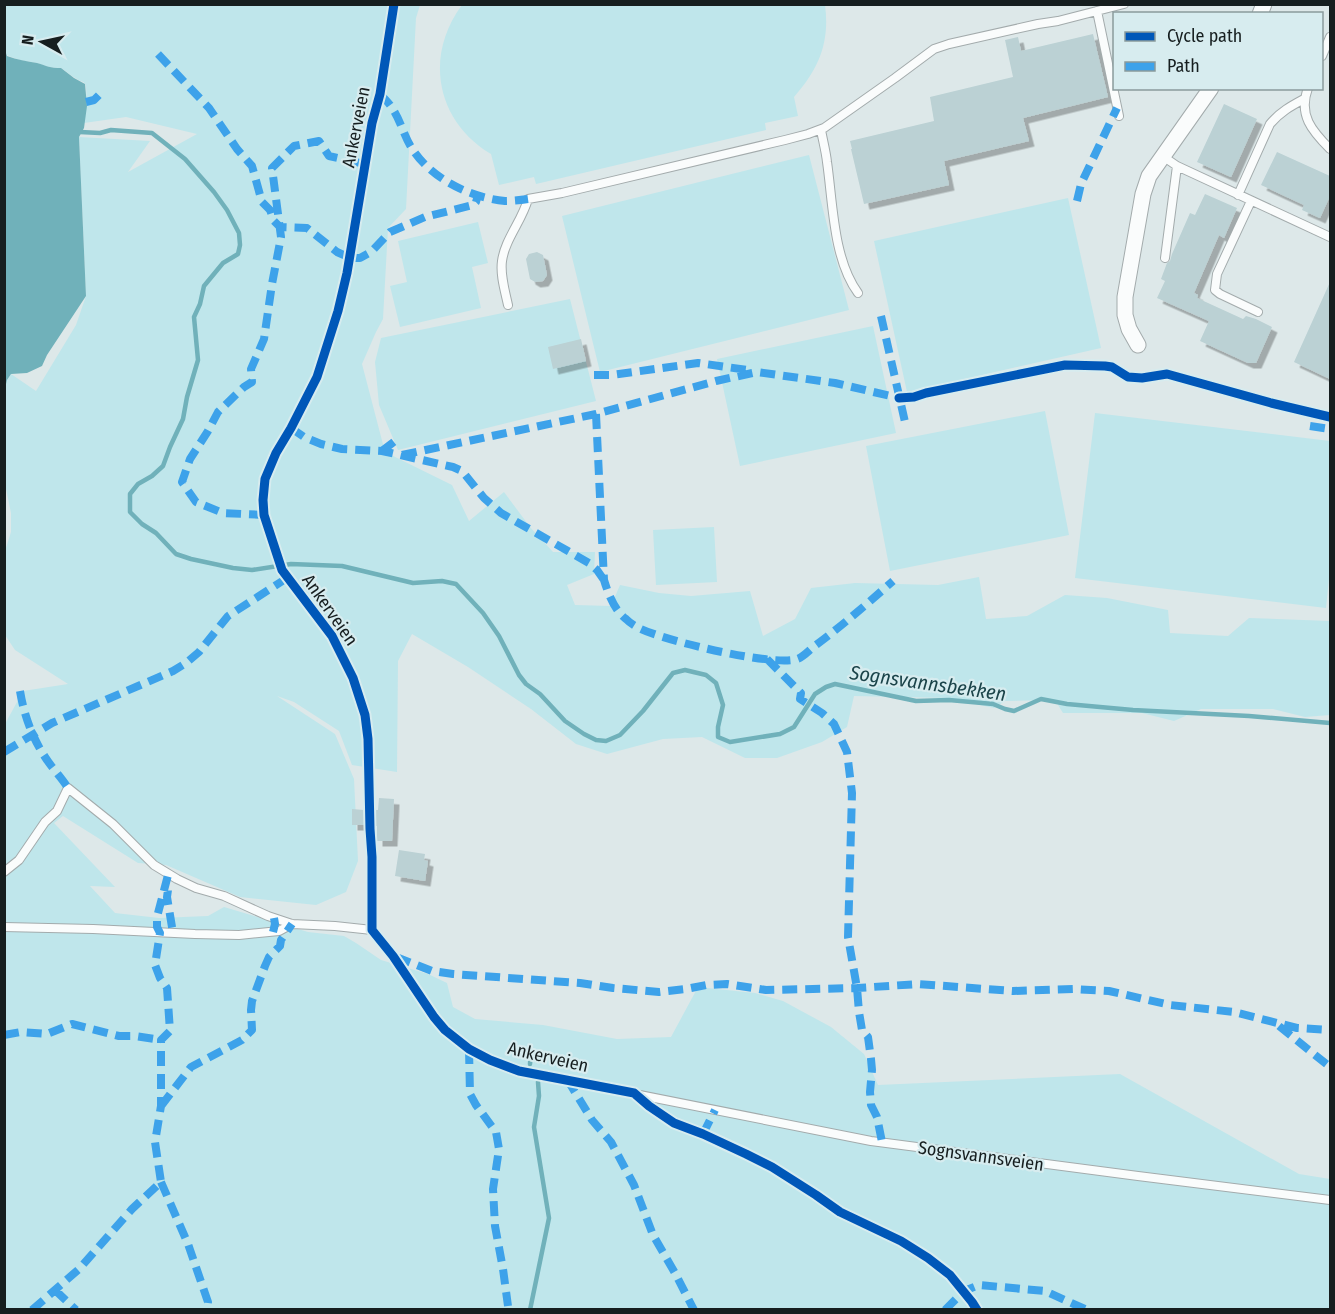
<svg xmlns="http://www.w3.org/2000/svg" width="1335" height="1314" viewBox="0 0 1335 1314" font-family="'Fira Sans Condensed',sans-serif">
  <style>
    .green { fill: #bfe6eb }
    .water { fill: #70b1ba }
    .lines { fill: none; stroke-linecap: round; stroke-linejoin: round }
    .stream { stroke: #70b1ba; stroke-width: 4.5 }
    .building { fill: #bbd1d4; filter: url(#shadow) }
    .lane-casing { stroke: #a3abac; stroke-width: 10 }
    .street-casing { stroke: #a3abac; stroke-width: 17 }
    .lane { stroke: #fafcfc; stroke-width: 8 }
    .street { stroke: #fafcfc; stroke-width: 15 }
    .quiet { stroke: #3da2ea; stroke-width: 8; stroke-dasharray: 15 8; stroke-linecap: butt }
    .cycleway-casing { stroke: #d7ecef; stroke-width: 13 }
    .cycleway { stroke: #0057b8; stroke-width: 9 }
    .labels { text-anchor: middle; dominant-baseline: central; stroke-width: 4.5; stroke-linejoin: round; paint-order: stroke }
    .street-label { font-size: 18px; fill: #161e1f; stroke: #d7ecef }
    .water-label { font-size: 20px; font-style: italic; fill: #1b444a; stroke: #d7ecef }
  </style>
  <defs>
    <filter id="shadow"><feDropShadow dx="5.5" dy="5.5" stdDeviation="0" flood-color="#0004"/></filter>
  </defs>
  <rect width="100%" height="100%" fill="#dde8e9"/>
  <path class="green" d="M 5,5 L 420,5 L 416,18 L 406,209 L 388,228 L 383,319 L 376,332 L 362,364 L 385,452 L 452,485 L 469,521 L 504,492 L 530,527 L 553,552 L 595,552 L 594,574 L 567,585 L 575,605 L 611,606 L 620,585 L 659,593 L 691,596 L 750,591 L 763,636 L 795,619 L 811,588 L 855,583 L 938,585 L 979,577 L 986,619 L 1027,616 L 1065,595 L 1107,598 L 1168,610 L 1170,633 L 1228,636 L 1249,618 L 1330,621 L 1330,715 L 1305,717 L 1273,709 L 1201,709 L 1174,721 L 1142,713 L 1063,713 L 1055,700 L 1005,701 L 994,708 L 948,698 L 854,696 L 847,727 L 822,742 L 777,758 L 745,758 L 702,737 L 663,739 L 607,754 L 576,744 L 531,709 L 468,667 L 412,634 L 398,661 L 397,772 L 352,765 L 339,731 L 294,702 L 277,696 L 335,734 L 354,779 L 358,861 L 346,892 L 316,905 L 240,897 L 166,865 L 138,863 L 63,816 L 54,823 L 115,887 L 90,886 L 115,913 L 159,918 L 208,916 L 224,907 L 308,932 L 344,936 L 356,943 L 381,960 L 428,974 L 447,983 L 453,1007 L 475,1019 L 543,1025 L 617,1039 L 671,1037 L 698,987 L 755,993 L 783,1001 L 831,1027 L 864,1054 L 878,1085 L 1120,1074 L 1299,1174 L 1330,1179 L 1330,1309 L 5,1309 L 5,724 L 23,691 L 68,684 L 15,650 L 5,635 L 5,551 L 11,532 L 11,513 L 5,484 L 4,471 L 4,388 L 7,380 L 11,374 L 36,391 L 76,325 L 86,296 L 79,137 L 150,141 L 128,172 L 197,134 L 126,117 L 84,123 C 85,116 88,89 85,84 C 84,81 79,81 77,79 C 71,76 66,71 61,68 C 50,68 46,66 36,63 C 26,61 16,60 7,55 L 4,50 Z
    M 462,5 L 825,5 C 830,42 819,69 794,97 L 798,116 L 765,123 L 766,130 L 536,184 L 534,177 L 499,185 L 491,154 C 436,121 424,56 462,5 Z
    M 809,155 L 849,310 L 600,372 L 562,216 Z
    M 1068,198 L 1101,348 L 907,392 L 874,241 Z
    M 478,222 L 488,263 L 472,267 L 481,308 L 400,327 L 390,286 L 407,282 L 398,241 Z
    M 570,299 L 596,401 L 398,450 L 379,405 L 375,362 L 381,338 Z
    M 873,326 L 896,433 L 740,466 L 717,359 Z
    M 1045,411 L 1069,535 L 890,571 L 866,446 Z
    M 1095,413 L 1330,441 L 1330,569 L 1326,608 L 1075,578 Z
    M 714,527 L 717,582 L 656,585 L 653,530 Z"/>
  <path class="water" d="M 5,50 L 7,56 C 17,60 27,61 37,63 C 47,66 50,68 61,68 L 74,78 L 85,84 L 87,106 L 84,128 L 79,137 L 86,296 L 47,355 L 42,366 L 27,373 L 11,374 L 7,380 L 5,388 Z"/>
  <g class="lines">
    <path class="stream" d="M 80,132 L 100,133 L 111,130 L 152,133 L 185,159 L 214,192 L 227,210 L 239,233 L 240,245 L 238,254 L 223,263 L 204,286 L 200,304 L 194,317 L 198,360 L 187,397 L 183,419 L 170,447 L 163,466 L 152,476 L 138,484 L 130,494 L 130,512 L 142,524 L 156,533 L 176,554 L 191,559 L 233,568 L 252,570 L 291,564 L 342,566 L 413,583 L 442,581 L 456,584 L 483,613 L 499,636 L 519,675 L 526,684 L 540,694 L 565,721 L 584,734 L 596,740 L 606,741 L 620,735 L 643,711 L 673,673 L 685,670 L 706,675 L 716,683 L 723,705 L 718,727 L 718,737 L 730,742 L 780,734 L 794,727 L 815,694 L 826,687 L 835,684 L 916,701 L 949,700 L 993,704 L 1005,709 L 1014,711 L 1041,699 L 1067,704 L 1133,710 L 1249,716 L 1330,723
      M 530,1064 L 531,1051
      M 530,1310 L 549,1218 L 534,1127 L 539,1096 L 538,1082"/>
  </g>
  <path class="building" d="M 1093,34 L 1108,97 L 1023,118 L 1029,141 L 944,161 L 949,185 L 864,204 L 851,149 L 852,149 L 850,141 L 934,121 L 930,97 L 1013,77 L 1005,40 L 1018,37 L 1021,51 Z
    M 1224,104 L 1257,119 L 1231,177 L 1197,162 Z
    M 1277,152 L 1330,176 L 1330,196 L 1320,218 L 1302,210 L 1304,205 L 1261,185 Z
    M 1205,194 L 1237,208 L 1224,238 L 1219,235 L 1194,293 L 1198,295 L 1197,298 L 1243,319 L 1246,316 L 1256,319 L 1272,327 L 1256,363 L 1248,363 L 1200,341 L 1209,321 L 1157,298 L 1165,281 L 1161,279 L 1167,263 L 1170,261 L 1172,254 L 1190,213 L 1195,215 Z
    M 537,252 L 543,255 L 547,275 L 543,281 L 535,282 L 530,279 L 526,259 L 529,254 Z
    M 1330,282 L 1330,379 L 1294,362 Z
    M 581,339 L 586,361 L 553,369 L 548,347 Z
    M 379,798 L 394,799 L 392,841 L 377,841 L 377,826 L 376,826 L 376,810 L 378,810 Z
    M 352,809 L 364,810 L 364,825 L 352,825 Z
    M 399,850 L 425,854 L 424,860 L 428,861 L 425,881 L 395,876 Z"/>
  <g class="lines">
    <g class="lane-casing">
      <path id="lane" d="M 394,4 L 380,94 L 372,123 L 347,273 L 338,311 L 317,377 L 291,428 L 276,453 L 265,479 L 263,500 L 264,515 L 282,570 L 332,636 L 353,678 L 365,715 L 368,739 L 370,829 L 372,857 L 372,930 L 393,956 L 434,1017 L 445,1030 L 469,1049 L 490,1060 L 519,1071 L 871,1141 L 1138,1176 L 1330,1200
        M 1097,11 L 1119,116
        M 1322,56 L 1330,37
        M 1308,88 C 1298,115 1312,131 1330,149
        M 821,130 C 823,141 826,152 827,162 C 833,203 833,259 858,293
        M 1164,157 L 1177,166 L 1330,237
        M 1238,195 L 1270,124 C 1280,112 1291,106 1304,99
        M 1251,201 L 1217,274 L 1215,290 L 1220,294 L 1258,312
        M 1165,258 L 1177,166
        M 508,305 C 505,291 500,275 502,261 C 505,239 522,221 528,199 L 562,193 L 785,140 L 808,134 L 824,128 L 895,78 L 934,49 L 949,44 L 1038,24 L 1058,21 L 1124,4
        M 4,872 L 19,860 L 45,822 L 57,811 L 68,788 L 113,824 L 154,865 L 177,879 L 196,888 L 224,896 L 268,916 L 292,924 L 335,926 L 372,930
        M 4,927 L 93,929 L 195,934 L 239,935 L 279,931 L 292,924"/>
    </g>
    <g class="street-casing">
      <path id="street" d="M 1260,14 L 1264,4
        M 1138,345 L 1129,329 L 1125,315 L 1125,297 L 1143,194 L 1149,176 L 1211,88"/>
    </g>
    <use href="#lane" class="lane"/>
    <use href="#street" class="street"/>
    <path class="quiet" d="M 158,54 L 209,108 L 237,149 L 252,166 L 262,202 L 270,210 L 274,221 L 280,227 L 307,228 L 337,252 L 350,258 L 360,258 L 371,252 L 390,232 L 425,217 L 473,205 L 476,202 L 478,195
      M 380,94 C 384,98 389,103 392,108 C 401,121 404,137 413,150 C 432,179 471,198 505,201 C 512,201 521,200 528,199
      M 86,102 L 94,100 L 103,91
      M 1077,201 L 1081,184 L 1117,108
      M 881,316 L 905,422
      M 594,375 L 612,375 L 698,363 L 748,370
      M 596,414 L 604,580 C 608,593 614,610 626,619 C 629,622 633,625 637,627 C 660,640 773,667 797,659 C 804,657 810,649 816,645 C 843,625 868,603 893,581
      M 1310,426 L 1330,429
      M 291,428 L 304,437 L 321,444 L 342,449 L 382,451 L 453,467 L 462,471 L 484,498 L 501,513 L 589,563 L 597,570 L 604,580
      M 382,451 L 400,437
      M 402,455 L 596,414 L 716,381 L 757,372 L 835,383 L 899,398
      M 264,515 L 223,513 L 196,502 L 182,482 L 190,459 L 208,431 L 218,412 L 244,387 L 252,382 L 251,369 L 264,339 L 272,284 L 281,237 L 272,168 L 294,146 L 319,141 L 329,156 L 365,164
      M 767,659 L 801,693 L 800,699 L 822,713 L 834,724 L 847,752 L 852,793 L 848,937 L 857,988 L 859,1012 L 862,1030 L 868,1037 L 871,1059 L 872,1070 L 870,1092 L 871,1105 L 877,1117 L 882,1142
      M 20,691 C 24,715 32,737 45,757 C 52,768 61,777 68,788
      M 4,752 L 52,723 L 173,671 L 186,663 L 199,652 L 228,616 L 287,578
      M 168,890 L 167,897 L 173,933
      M 273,932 L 275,924 L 274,918
      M 396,957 L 432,971 L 453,974 L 580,983 L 613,988 L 659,992 L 686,989 L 706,985 L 727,984 L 766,990 L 857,988 L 918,984 L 1013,991 L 1074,989 L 1109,991 L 1170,1005 L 1234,1012 L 1297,1028 L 1330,1030
      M 1279,1026 L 1330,1067
      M 4,1035 L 21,1032 L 47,1034 L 72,1024 L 119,1036 L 135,1036 L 161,1040
      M 469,1049 L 470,1094 L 476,1105 L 496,1132 L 499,1149 L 493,1189 L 495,1226 L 503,1269 L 508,1306
      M 567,1079 L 592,1120 L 611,1142 L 634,1185 L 653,1235 L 675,1273 L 694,1310
      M 161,1106 L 191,1067 L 242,1040 L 252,1030 L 251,1010 L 252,1001 L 265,966 L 269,957 L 280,946 L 281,940 L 292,924
      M 703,1134 L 715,1110
      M 161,1182 L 188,1244 L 208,1302 L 207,1310
      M 55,1290 L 76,1310
      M 32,1310 L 79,1269 L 132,1209 L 161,1182 L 155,1142 L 161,1106 L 161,1040 L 170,1031 L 167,988 L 160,978 L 155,965 L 160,933 L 157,927 L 157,917 L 168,875
      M 945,1310 L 964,1291 L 979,1285 L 1045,1291 L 1087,1310"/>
    <g class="cycleway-casing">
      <path id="cycleway" d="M 394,4 L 380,94 L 372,123 L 347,273 L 338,311 L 317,377 L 291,428 L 276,453 L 265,479 L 263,500 L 264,515 L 282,570 L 332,636 L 353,678 L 365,715 L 368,739 L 370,829 L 372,857 L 372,930 L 393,956 L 434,1017 L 445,1030 L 469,1049 L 490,1060 L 519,1071 L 634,1093 L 649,1106 L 674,1123 L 703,1134 L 746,1154 L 772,1167 L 816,1195 L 840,1212 L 901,1241 L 928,1258 L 950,1275 L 972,1302 L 977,1310
        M 899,398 L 914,397 L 926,393 L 1065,365 L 1105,366 L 1112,367 L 1128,377 L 1142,378 L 1167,374 L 1271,403 L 1330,417"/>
    </g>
    <use href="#cycleway" class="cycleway"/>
  </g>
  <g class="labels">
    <g class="street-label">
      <text transform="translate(356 127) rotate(-79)">Ankerveien</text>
      <text transform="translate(330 610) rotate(55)">Ankerveien</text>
      <text transform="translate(548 1057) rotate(13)">Ankerveien</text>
      <text transform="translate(981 1156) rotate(8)">Sognsvannsveien</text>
    </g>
    <g class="water-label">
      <text transform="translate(928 683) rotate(8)">Sognsvannsbekken</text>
    </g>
  </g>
  <rect width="1335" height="1314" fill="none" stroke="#161e1f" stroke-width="12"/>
  <rect x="1113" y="12" width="210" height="78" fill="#d7ecef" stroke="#8a9a9c" stroke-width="1.5"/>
  <rect x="1125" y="32" width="30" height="9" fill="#0057b8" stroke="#8a9a9c" stroke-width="1.5"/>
  <text x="1167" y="42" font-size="18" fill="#161e1f">Cycle path</text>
  <rect x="1125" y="62" width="30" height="9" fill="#3da2ea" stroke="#8a9a9c" stroke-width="1.5"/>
  <text x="1167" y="72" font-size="18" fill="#161e1f">Path</text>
  <g transform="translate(42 42) rotate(278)" stroke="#d7ecef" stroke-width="4.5" paint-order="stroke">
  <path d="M0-4.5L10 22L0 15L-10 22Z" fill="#161e1f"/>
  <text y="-9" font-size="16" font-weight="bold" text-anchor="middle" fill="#161e1f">N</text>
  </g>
</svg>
